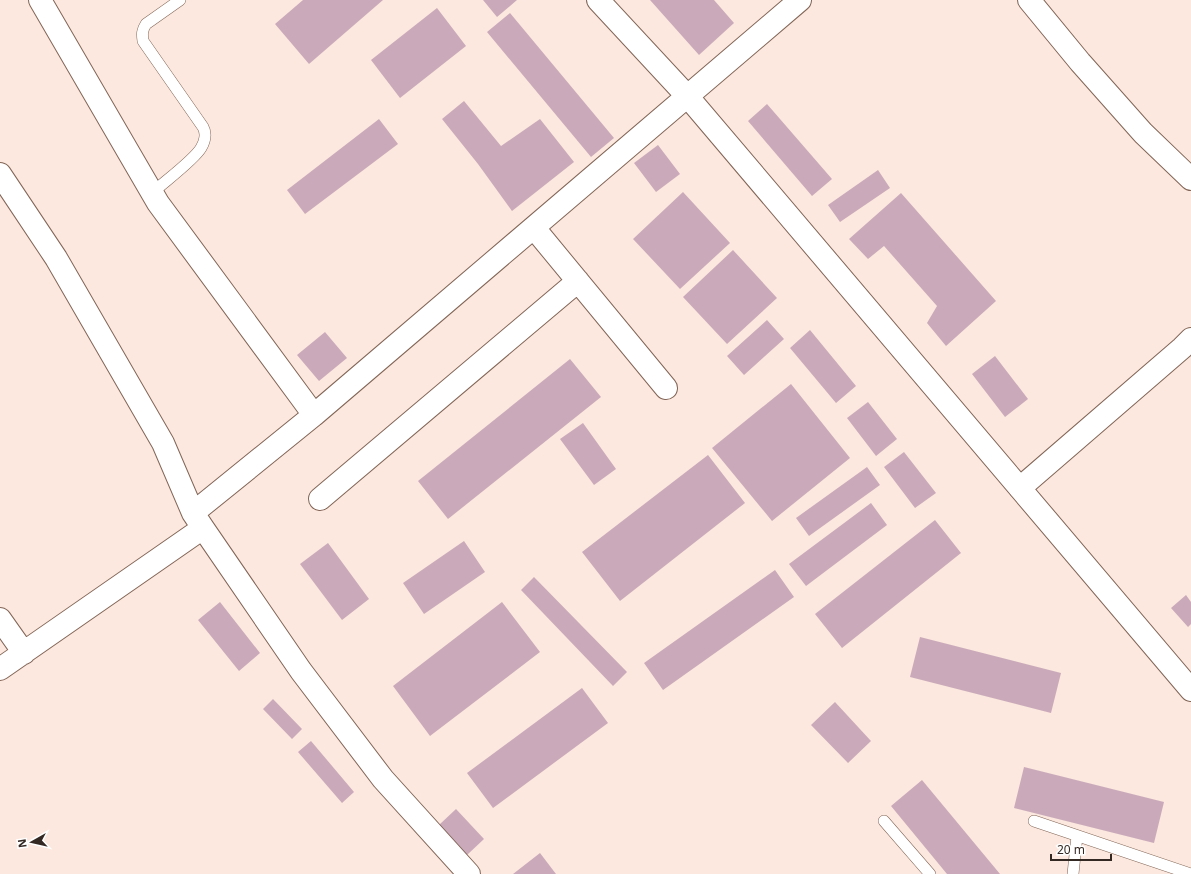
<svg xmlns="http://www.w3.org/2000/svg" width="1191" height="874" viewBox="0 0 1191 874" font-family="'Noto Sans',sans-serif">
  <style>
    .building { fill: #caaaba }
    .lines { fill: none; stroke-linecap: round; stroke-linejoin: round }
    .lane-casing { stroke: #826557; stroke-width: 12 }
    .street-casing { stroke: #826557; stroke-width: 24 }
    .secondary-casing { stroke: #826557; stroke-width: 24 }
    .lane { stroke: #fff; stroke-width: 11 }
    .street { stroke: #fff; stroke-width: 22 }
    .secondary { stroke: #fff; stroke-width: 22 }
  </style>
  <rect width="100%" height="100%" fill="#fce8de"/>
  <path class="building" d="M 303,0 L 383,0 L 309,64 L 275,24 Z
    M 483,0 L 517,0 L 497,17 Z
    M 650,0 L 714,0 L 734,23 L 699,55 Z
    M 437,8 L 466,46 L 400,98 L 371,60 Z
    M 510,13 L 614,138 L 591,157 L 487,32 Z
    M 464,101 L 501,146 L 540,119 L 574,162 L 512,211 L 478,164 L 442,119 Z
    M 767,104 L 832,179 L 812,196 L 748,121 Z
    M 379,119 L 398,144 L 305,214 L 287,190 Z
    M 658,145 L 680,174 L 656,192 L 634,163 Z
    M 878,170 L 890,188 L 840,222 L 828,205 Z
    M 683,192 L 730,243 L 680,289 L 633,239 Z
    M 901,193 L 996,301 L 946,346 L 927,323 L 937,306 L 884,246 L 868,259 L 849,239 Z
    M 733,250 L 777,298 L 727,344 L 683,297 Z
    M 767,320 L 784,339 L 744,375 L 727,356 Z
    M 810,330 L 856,386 L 836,403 L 790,348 Z
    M 325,332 L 347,358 L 319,381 L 297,355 Z
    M 995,356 L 1028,399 L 1005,417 L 972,374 Z
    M 570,359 L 601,397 L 448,519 L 418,481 Z
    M 791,384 L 850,458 L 772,521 L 712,448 Z
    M 868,402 L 897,439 L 876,456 L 847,418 Z
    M 583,423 L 616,469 L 594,485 L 560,439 Z
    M 904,452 L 936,493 L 915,508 L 884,467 Z
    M 708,455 L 745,503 L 620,601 L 582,552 Z
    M 867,467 L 880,485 L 809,536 L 796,518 Z
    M 871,503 L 887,525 L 806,586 L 789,564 Z
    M 935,520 L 961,553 L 842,648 L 815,614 Z
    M 464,541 L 485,572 L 424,614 L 403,583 Z
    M 328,543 L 369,599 L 342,620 L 300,564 Z
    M 775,570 L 794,597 L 663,690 L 644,663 Z
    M 534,577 L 627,672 L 613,686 L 521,590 Z
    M 1186,595 L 1191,602 L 1191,624 L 1188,627 L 1171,608 Z
    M 220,602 L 260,653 L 239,671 L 198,620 Z
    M 502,602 L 540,652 L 430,736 L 393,686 Z
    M 920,637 L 1061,673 L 1051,713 L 910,677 Z
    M 582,688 L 608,723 L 493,808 L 467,773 Z
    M 273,699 L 302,729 L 292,739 L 263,709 Z
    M 835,702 L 871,741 L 848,763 L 811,725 Z
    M 311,741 L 354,792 L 342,803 L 298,752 Z
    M 1024,767 L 1164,802 L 1154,843 L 1014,808 Z
    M 922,780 L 1000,874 L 947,874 L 891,806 Z
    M 456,809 L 484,839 L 467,855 L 439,825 Z
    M 540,853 L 556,874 L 513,874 Z"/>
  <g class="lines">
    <g class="lane-casing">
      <path id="lane" d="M 152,193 C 164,182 194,160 201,148 C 205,141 207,134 203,127 L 143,41 C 142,34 142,30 146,24 L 180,0
        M 884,821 L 930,874
        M 1034,821 L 1191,874
        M 1073,874 L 1077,836"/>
    </g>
    <g class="street-casing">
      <path id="street" d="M 40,0 L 158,203 L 314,415
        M 1029,0 L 1080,62 L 1143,133 L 1191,179
        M 0,174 L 56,258 L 163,443 L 193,513 L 203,528 L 301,671 L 383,779 L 469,874
        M 534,228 L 666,388
        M 1020,488 L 1182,348 L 1191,339
        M 320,499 L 578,281
        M 193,513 L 314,415 L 800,0
        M 0,619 L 24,653
        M 0,669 L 203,528"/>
    </g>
    <g class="secondary-casing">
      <path id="secondary" d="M 598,0 L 688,97 L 1191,690"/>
    </g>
    <use href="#lane" class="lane"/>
    <use href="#street" class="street"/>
    <use href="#secondary" class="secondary"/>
  </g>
  <g transform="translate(32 842) rotate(262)" stroke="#ffffff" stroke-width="3" paint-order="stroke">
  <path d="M0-3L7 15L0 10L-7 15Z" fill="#342822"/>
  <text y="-6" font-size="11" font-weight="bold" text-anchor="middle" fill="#342822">N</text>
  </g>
  <path d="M1051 854v6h60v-6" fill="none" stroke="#342822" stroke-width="2"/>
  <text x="1057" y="854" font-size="12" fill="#342822" stroke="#ffffff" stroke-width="3" paint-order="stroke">20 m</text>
</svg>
